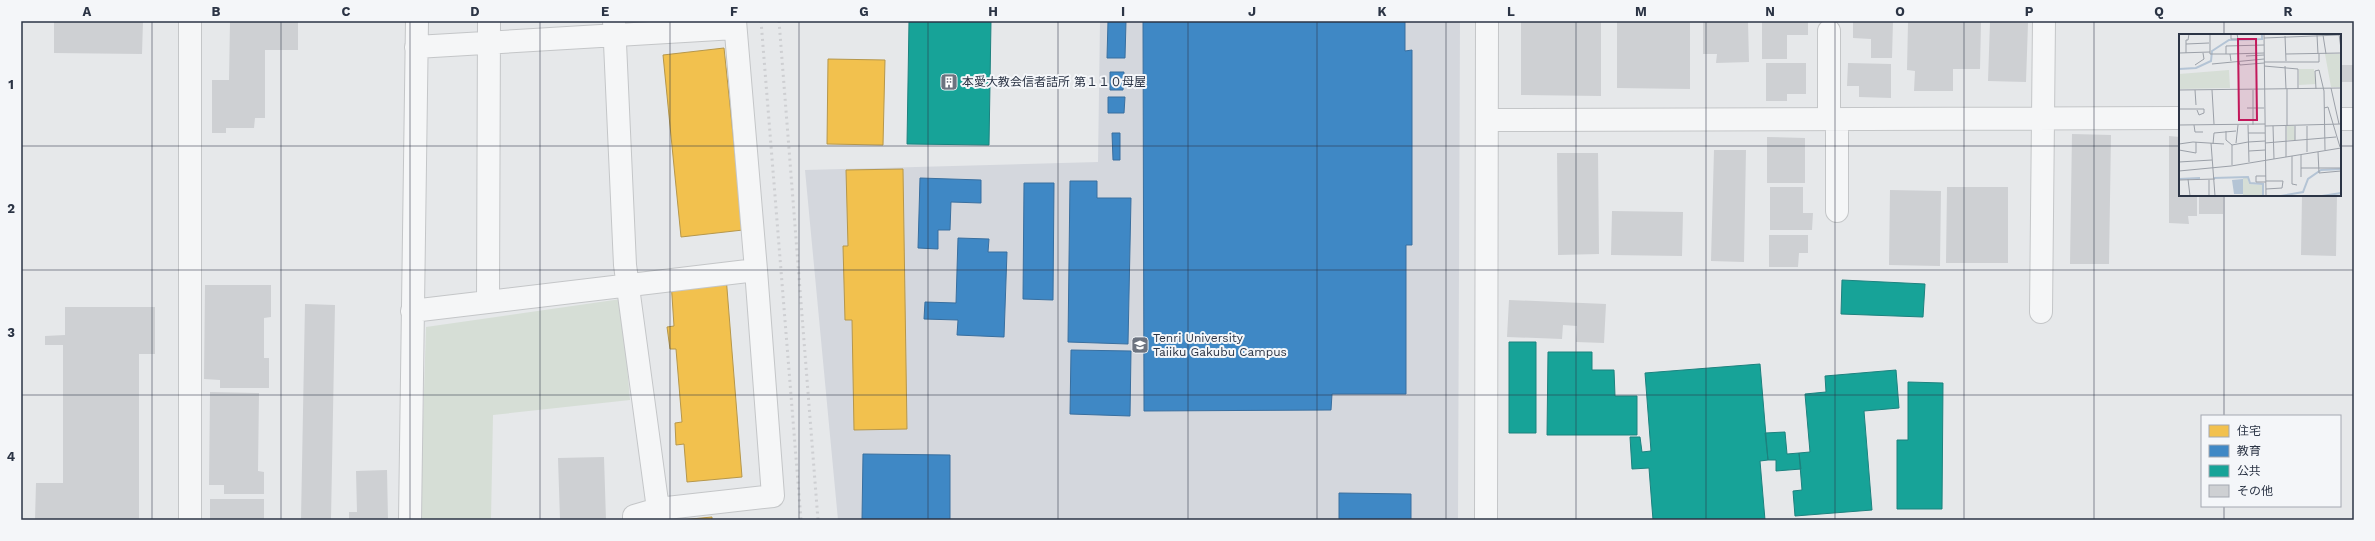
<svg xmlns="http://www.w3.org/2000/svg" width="2375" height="541" viewBox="0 0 2375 541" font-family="'Work Sans','Noto Sans JP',sans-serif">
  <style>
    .built { fill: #d4d7dd }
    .green { fill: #d6ded6 }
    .homes { fill: #f2c14e; stroke: #b6974b }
    .schools { fill: #3f88c5; stroke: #396f9f }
    .public { fill: #17a398; stroke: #1d827f }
    .building { fill: #ced0d3 }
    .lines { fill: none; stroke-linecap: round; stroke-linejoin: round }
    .minor-casing { stroke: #c4c6c8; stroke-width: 24 }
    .minor { stroke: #f5f6f7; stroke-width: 22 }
    .rail { stroke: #cecfd2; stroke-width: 3; stroke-dasharray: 2 4; stroke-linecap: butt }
    .grid { fill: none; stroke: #2b3445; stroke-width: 1; stroke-opacity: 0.55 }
    .labels { text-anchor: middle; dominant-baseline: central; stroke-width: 4; stroke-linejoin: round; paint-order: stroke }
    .poi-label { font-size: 12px; fill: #2b3445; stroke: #f4f6f9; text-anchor: start }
    .inset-river { fill: none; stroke: #b4c4d5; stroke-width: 2 }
    .inset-road { fill: none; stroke: #9ba0a8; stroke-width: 1 }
    .view { fill: #c2185b; fill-opacity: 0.15; stroke: #c2185b; stroke-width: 2 }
    .inset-edge { fill: none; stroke: #2b3445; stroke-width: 2 }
    .neatline { fill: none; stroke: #2b3445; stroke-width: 1.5 }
    .grid-label { font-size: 13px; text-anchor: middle; font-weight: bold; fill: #2b3445 }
  </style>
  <rect width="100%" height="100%" fill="#e6e8ea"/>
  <path class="built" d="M 1100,21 L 1460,21 L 1458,520 L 838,520 L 805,170 L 1098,162 Z"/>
  <path class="green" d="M 621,299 L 630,400 L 493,415 L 491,520 L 420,520 L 426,327 Z"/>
  <path class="homes" d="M 724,48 L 743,230 L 681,237 L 663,55 Z
    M 828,59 L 885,60 L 883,145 L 827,144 Z
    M 903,169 L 907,429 L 854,430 L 852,320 L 845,320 L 843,246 L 848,246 L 846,170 Z
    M 726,276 L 742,477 L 687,482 L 684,444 L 676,445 L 675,423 L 682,422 L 676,349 L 670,349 L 667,327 L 674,326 L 671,281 Z
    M 712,517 L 712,520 L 681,520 Z"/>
  <path class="schools" d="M 1108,21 L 1126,21 L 1125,58 L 1107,58 Z
    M 1143,21 L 1405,21 L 1405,51 L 1412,50 L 1412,245 L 1406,245 L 1406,394 L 1332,394 L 1331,410 L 1144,411 Z
    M 1110,72 L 1124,72 L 1123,90 L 1110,90 Z
    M 1108,97 L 1125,97 L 1124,113 L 1108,113 Z
    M 1112,133 L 1120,133 L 1120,160 L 1113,160 Z
    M 920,178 L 981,180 L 981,203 L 951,202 L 950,230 L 938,230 L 938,249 L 918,248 Z
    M 1070,181 L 1097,181 L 1097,198 L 1131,198 L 1128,344 L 1068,342 Z
    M 1024,183 L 1054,183 L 1053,300 L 1023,299 Z
    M 958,238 L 989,239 L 988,252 L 1007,252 L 1004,337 L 957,335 L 958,320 L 924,319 L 925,302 L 956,303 Z
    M 1071,350 L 1131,351 L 1130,416 L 1070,414 Z
    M 863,454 L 950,455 L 950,520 L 862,520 Z
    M 1339,493 L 1411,494 L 1411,520 L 1339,520 Z"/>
  <path class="public" d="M 909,21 L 991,21 L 989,145 L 907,144 Z
    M 1842,280 L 1925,284 L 1923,317 L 1841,314 Z
    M 1509,342 L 1536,342 L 1536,433 L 1509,433 Z
    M 1548,352 L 1592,352 L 1592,370 L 1614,370 L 1615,396 L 1637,396 L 1637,435 L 1547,435 Z
    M 1760,364 L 1768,460 L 1760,461 L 1765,520 L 1653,520 L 1649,468 L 1632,469 L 1630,437 L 1640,437 L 1642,452 L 1651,451 L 1645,373 Z
    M 1896,370 L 1899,408 L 1864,411 L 1872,510 L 1795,516 L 1793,491 L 1802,490 L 1799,453 L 1810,452 L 1805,394 L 1826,392 L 1825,376 Z
    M 1908,382 L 1943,383 L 1942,509 L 1897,509 L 1897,440 L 1908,440 Z
    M 1785,432 L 1787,454 L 1799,453 L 1801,469 L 1776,471 L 1776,460 L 1768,460 L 1765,433 Z"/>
  <path class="building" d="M 54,21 L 143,21 L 142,54 L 54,53 Z
    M 230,21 L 298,21 L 298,50 L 265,50 L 265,118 L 255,118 L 254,128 L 226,128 L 226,133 L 212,133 L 212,80 L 229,80 Z
    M 1521,21 L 1601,21 L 1601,96 L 1521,95 Z
    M 1617,21 L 1690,21 L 1690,89 L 1617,88 Z
    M 1703,21 L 1748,21 L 1749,62 L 1716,63 L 1717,54 L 1703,54 Z
    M 1762,21 L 1808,21 L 1808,35 L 1787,35 L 1787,59 L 1762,59 Z
    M 1853,21 L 1893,21 L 1892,58 L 1871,58 L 1871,39 L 1853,38 Z
    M 1908,22 L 1981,22 L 1980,69 L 1953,69 L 1953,91 L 1914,91 L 1915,71 L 1907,70 Z
    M 1990,22 L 2028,23 L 2026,82 L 1988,81 Z
    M 1766,63 L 1806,63 L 1806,94 L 1787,94 L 1787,101 L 1766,101 Z
    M 1848,63 L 1891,64 L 1891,98 L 1859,97 L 1859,86 L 1847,86 Z
    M 2340,65 L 2354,65 L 2354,82 L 2340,82 Z
    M 2072,134 L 2111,135 L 2109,264 L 2070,264 Z
    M 2169,136 L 2180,137 L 2180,195 L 2197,195 L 2197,216 L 2188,216 L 2189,224 L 2169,223 Z
    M 1767,137 L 1805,138 L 1805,183 L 1767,183 Z
    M 1714,150 L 1746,150 L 1744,262 L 1711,261 Z
    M 1557,153 L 1598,153 L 1599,254 L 1558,255 Z
    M 1770,187 L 1803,187 L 1803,213 L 1813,213 L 1812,230 L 1770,230 Z
    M 1947,187 L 2008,187 L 2008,263 L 1946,263 Z
    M 1890,190 L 1941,191 L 1940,266 L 1889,265 Z
    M 2199,195 L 2223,195 L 2223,214 L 2199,214 Z
    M 2302,195 L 2337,195 L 2336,256 L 2301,255 Z
    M 1612,211 L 1683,212 L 1682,256 L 1611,255 Z
    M 1769,235 L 1808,235 L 1808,253 L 1799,253 L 1798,267 L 1769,267 Z
    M 205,285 L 271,285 L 271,317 L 264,318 L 264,358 L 269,358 L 269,388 L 220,388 L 220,380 L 204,379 Z
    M 1509,300 L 1606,304 L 1604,343 L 1576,342 L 1577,326 L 1563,325 L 1562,339 L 1507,337 Z
    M 305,304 L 335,305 L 331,520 L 301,520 Z
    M 65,307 L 155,307 L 155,354 L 139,354 L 139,520 L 35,520 L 36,483 L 63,483 L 63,345 L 45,345 L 45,336 L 65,335 Z
    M 210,392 L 259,393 L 258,471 L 264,472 L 264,494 L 224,494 L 224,485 L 209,485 Z
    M 604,457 L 606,520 L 560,520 L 558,458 Z
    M 387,470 L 388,520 L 349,520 L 349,512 L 357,512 L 356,471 Z
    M 210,499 L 264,499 L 264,520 L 210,520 Z"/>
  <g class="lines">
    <g class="minor-casing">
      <path id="minor" d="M 614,21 L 625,265 L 658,509 L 634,516 L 634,520
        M 1829,31 L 1829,119
        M 416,47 L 735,28
        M 2340,119 L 2354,119
        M 1487,120 L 2180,118
        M 1837,211 L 1837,119
        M 488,302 L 489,21
        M 412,311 L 756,270
        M 2041,312 L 2044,21
        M 658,509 L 773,496 L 756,270 L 735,21
        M 190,520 L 190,21
        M 410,520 L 417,21
        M 1486,520 L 1487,21"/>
    </g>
    <use href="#minor" class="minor"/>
    <path class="rail" d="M 761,21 L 801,520
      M 779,21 L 818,520"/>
  </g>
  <path class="grid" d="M 152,21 L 152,520M 281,21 L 281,520M 410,21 L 410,520M 540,21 L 540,520M 670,21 L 670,520M 799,21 L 799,520M 928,21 L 928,520M 1058,21 L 1058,520M 1188,21 L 1188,520M 1317,21 L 1317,520M 1446,21 L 1446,520M 1576,21 L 1576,520M 1706,21 L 1706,520M 1835,21 L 1835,520M 1964,21 L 1964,520M 2094,21 L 2094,520M 2224,21 L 2224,35M 21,146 L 2180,146M 2340,146 L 2354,146M 2224,195 L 2224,416M 21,270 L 2354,270M 21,395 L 2354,395M 2224,506 L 2224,520"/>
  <defs>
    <g id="building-square" transform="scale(0.9)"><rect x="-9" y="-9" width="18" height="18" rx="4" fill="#6c737f" stroke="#f4f6f9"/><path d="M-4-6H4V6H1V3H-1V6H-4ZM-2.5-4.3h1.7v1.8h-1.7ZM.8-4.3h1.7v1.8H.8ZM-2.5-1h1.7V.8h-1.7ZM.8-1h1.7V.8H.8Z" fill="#fff"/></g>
    <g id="university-square" transform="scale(0.9)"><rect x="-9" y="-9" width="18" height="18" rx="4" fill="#6c737f" stroke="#f4f6f9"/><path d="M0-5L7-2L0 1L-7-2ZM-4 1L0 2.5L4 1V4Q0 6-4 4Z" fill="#fff"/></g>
  </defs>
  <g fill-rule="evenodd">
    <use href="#building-square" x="949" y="82"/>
    <use href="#university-square" x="1140" y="345"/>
  </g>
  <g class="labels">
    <g class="poi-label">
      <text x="962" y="82">本愛大教会信者詰所 第１１０母屋</text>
      <text x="1153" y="338">Tenri University<tspan x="1153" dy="14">Taiiku Gakubu Campus</tspan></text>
    </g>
  </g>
  <g transform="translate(2179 34)">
    <rect width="162" height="162" fill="#e6e8ea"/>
    <path d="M 146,20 L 162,20 L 162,53 L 152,53 ZM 120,35 L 135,35 L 137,50 L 120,51 ZM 50,36 L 51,54 L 0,55 L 0,40 ZM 108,92 L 115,92 L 116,106 L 108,106 ZM 64,144 L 69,144 L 70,150 L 84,151 L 84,161 L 64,162 Z" fill="#d6ded6"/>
    <path d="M 64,145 L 64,160 L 55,160 L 53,146 Z" fill="#b4c4d5"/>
    <path class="inset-river" d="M 0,35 L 17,34 L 32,27 L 33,17 L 50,6 L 83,5 L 83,0M 34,144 L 69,143 L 71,149 L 84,150 L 84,162M 0,145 L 21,144M 102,162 L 124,158 L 129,145 L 142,136 L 162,135M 143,162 L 162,159"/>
    <path class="inset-road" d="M 31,0 L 31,20 L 51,20 L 52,27M 52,0 L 52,5 L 59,5 L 58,0M 85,0 L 87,162M 160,0 L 162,15M 138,1 L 139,20M 144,1 L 147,20M 106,2 L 107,27M 85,4 L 160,1M 7,10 L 30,9M 0,19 L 31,18M 7,19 L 7,6 L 9,6 L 10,0M 47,20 L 47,12 L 85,11M 51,20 L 85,19M 107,20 L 162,19M 67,22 L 85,21M 60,28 L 61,31 L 85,29M 85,28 L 140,28 L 140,20M 33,30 L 85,25M 16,31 L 25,25 L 24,19M 85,32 L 119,35 L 119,55M 106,32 L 107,55M 152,54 L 160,90M 85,55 L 162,54M 108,55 L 108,92M 137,55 L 136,37 L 140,36 L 145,57 L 146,116M 0,56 L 85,55M 16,56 L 17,71M 33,56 L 35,90M 74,56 L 74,91M 68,74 L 85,74M 145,74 L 149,73 L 161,113M 0,75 L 25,75 L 25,79 L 20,81 L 18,76M 0,91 L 86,90M 15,91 L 16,98 L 24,98M 69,91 L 70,128M 86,92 L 162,90M 94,92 L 95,125M 107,92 L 107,123M 116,92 L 116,106M 47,97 L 47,106 L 53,111 L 53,131M 69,99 L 86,99M 69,108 L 86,107M 32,109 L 36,162M 57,109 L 59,91M 86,109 L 157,103M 0,110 L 14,108 L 45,110M 34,110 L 35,99 L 57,97M 53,111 L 69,108M 0,116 L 17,119 L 17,108M 70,117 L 86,116M 128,118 L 128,92M 139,118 L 140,139 L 162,137M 122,121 L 122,143M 113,122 L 113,150 L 118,151M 0,128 L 33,126M 122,134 L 162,134M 0,137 L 52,132 L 162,114M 87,142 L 77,142 L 77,148 L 87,148M 9,145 L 11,162M 0,146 L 36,145M 30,146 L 30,162M 87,155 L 103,154 L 104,147 L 87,147"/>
    <path class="view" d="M 59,5 L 77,5 L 78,86 L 60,86 Z"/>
    <rect width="162" height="162" class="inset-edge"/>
  </g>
  <rect width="2375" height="541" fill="none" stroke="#f4f6f9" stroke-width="44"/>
  <rect x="2201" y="415" width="140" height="92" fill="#f4f6f9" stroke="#a4a8b1"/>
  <rect x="2209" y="425" width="20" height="12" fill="#f2c14e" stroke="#a4a8b1"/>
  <text x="2237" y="435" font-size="12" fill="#2b3445">住宅</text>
  <rect x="2209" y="445" width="20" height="12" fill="#3f88c5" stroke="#a4a8b1"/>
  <text x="2237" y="455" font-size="12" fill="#2b3445">教育</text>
  <rect x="2209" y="465" width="20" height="12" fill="#17a398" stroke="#a4a8b1"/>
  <text x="2237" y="475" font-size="12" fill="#2b3445">公共</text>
  <rect x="2209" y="485" width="20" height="12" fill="#ced0d3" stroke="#a4a8b1"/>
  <text x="2237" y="495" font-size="12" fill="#2b3445">その他</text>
  <rect x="22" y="22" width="2331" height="497" class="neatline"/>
  <g class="grid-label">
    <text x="87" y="16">A</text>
    <text x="216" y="16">B</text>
    <text x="346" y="16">C</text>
    <text x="475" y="16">D</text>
    <text x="605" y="16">E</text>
    <text x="734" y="16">F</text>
    <text x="864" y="16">G</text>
    <text x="993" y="16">H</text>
    <text x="1123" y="16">I</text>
    <text x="1252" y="16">J</text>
    <text x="1382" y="16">K</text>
    <text x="1511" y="16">L</text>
    <text x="1641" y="16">M</text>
    <text x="1770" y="16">N</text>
    <text x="1900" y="16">O</text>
    <text x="2029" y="16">P</text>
    <text x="2159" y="16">Q</text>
    <text x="2288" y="16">R</text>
    <text x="11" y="89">1</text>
    <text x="11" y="213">2</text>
    <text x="11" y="337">3</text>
    <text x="11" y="461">4</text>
  </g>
</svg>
